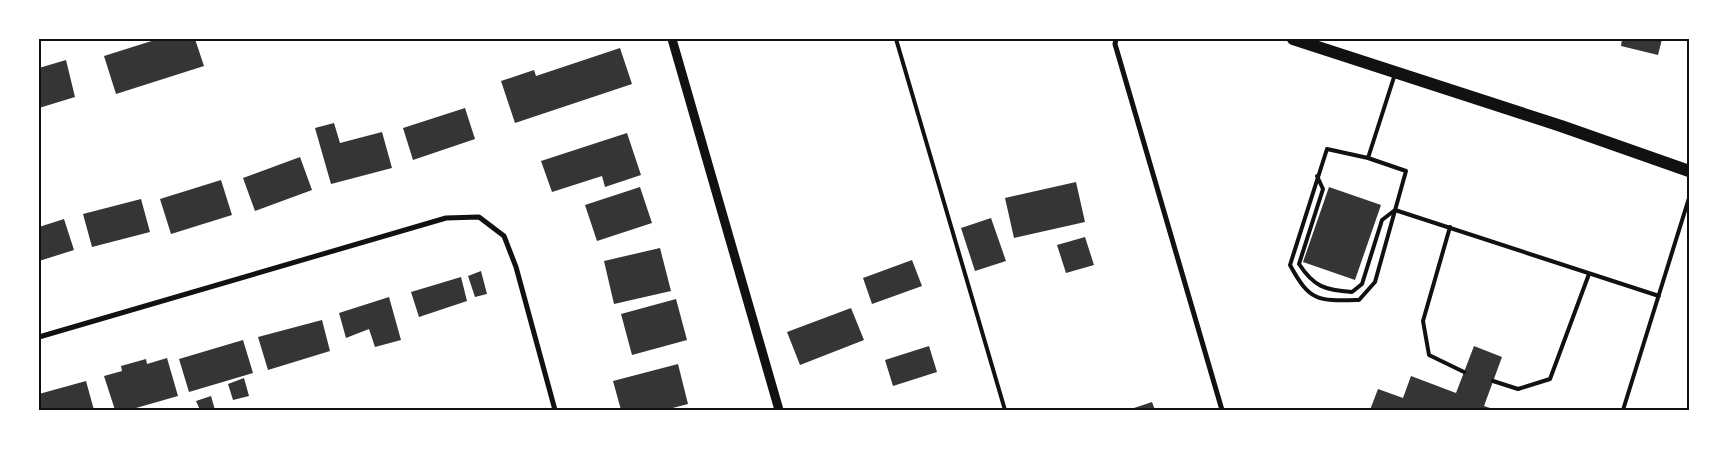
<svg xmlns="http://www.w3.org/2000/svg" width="1728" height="449" viewBox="0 0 1728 449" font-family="Arial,sans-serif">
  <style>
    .building { fill: #353535 }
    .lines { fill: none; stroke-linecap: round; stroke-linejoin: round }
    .service { stroke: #111; stroke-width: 4 }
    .minor { stroke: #111; stroke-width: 5 }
    .tertiary { stroke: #111; stroke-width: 9 }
    .primary { stroke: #111; stroke-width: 12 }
    .neatline { fill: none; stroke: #111; stroke-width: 2 }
  </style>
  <rect width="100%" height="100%" fill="#fff"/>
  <path class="building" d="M 158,39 L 195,39 L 204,66 L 116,94 L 104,56 Z
    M 1622,39 L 1662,39 L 1658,55 L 1621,46 Z
    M 620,48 L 632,84 L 515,123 L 501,81 L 534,70 L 536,76 Z
    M 66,60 L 75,97 L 39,108 L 39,68 Z
    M 465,108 L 475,139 L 413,160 L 403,128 Z
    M 334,123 L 340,143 L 382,132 L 392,168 L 331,184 L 315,128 Z
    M 627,133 L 641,175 L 605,187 L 602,176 L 552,192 L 541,161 Z
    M 300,157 L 312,190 L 255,211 L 243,178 Z
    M 221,180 L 232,215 L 171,234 L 160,199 Z
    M 1076,182 L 1085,222 L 1014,238 L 1005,198 Z
    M 640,187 L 652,223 L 597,241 L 585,205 Z
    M 1329,187 L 1381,205 L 1355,280 L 1303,262 Z
    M 141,199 L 150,232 L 92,247 L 83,214 Z
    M 991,218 L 1006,261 L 975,271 L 961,228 Z
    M 64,219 L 74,250 L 39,261 L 39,227 Z
    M 1085,237 L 1094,265 L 1066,273 L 1057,245 Z
    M 660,248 L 671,291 L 614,304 L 604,261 Z
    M 912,260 L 922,286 L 872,304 L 863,278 Z
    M 481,271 L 487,294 L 475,297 L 468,276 Z
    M 461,277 L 467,301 L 419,317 L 411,292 Z
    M 389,297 L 401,340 L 375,347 L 369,329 L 346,338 L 339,313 Z
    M 676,299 L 687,340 L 632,355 L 621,314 Z
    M 851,308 L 864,340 L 800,365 L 787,332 Z
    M 322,320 L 330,351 L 268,370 L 258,337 Z
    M 243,340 L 253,373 L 189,392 L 179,359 Z
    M 929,346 L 937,372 L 893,386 L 885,360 Z
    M 1474,346 L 1502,357 L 1484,406 L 1496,410 L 1370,410 L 1378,389 L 1403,398 L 1411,376 L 1456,393 Z
    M 167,358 L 178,396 L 129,410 L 115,410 L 104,376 L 122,371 L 121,366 L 146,359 L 147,364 Z
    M 678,364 L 688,404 L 665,410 L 621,410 L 613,381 Z
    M 244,378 L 249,396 L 233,400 L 228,384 Z
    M 86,381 L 94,410 L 39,410 L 39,394 Z
    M 211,396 L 215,410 L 200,410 L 196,401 Z
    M 1152,402 L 1155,410 L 1128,410 Z"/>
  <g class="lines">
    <path class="service" d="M 896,39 L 1005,410
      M 1327,149 L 1368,158 L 1406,171 L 1375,282 L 1359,300 C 1318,301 1310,302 1290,265 Z
      M 1368,158 L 1395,74
      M 1317,176 L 1323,189 L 1299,264 C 1314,287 1325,290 1352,292 L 1362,284 L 1382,220 L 1395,210 L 1659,296
      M 1450,227 L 1423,321 L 1429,355 L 1464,372
      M 1493,381 L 1518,389 L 1550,379 L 1589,274
      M 1623,410 L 1689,198"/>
    <path class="minor" d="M 1116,39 L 1115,44 L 1222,410
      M 39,337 L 446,218 L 479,217 L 504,236 L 516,267 L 555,410"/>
    <path class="tertiary" d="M 672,39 L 779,410"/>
    <path class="primary" d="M 1293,39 L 1561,126 L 1689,171"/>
  </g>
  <rect width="1728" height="449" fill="none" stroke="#ffffff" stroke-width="80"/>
  <rect x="40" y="40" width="1648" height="369" class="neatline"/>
</svg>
